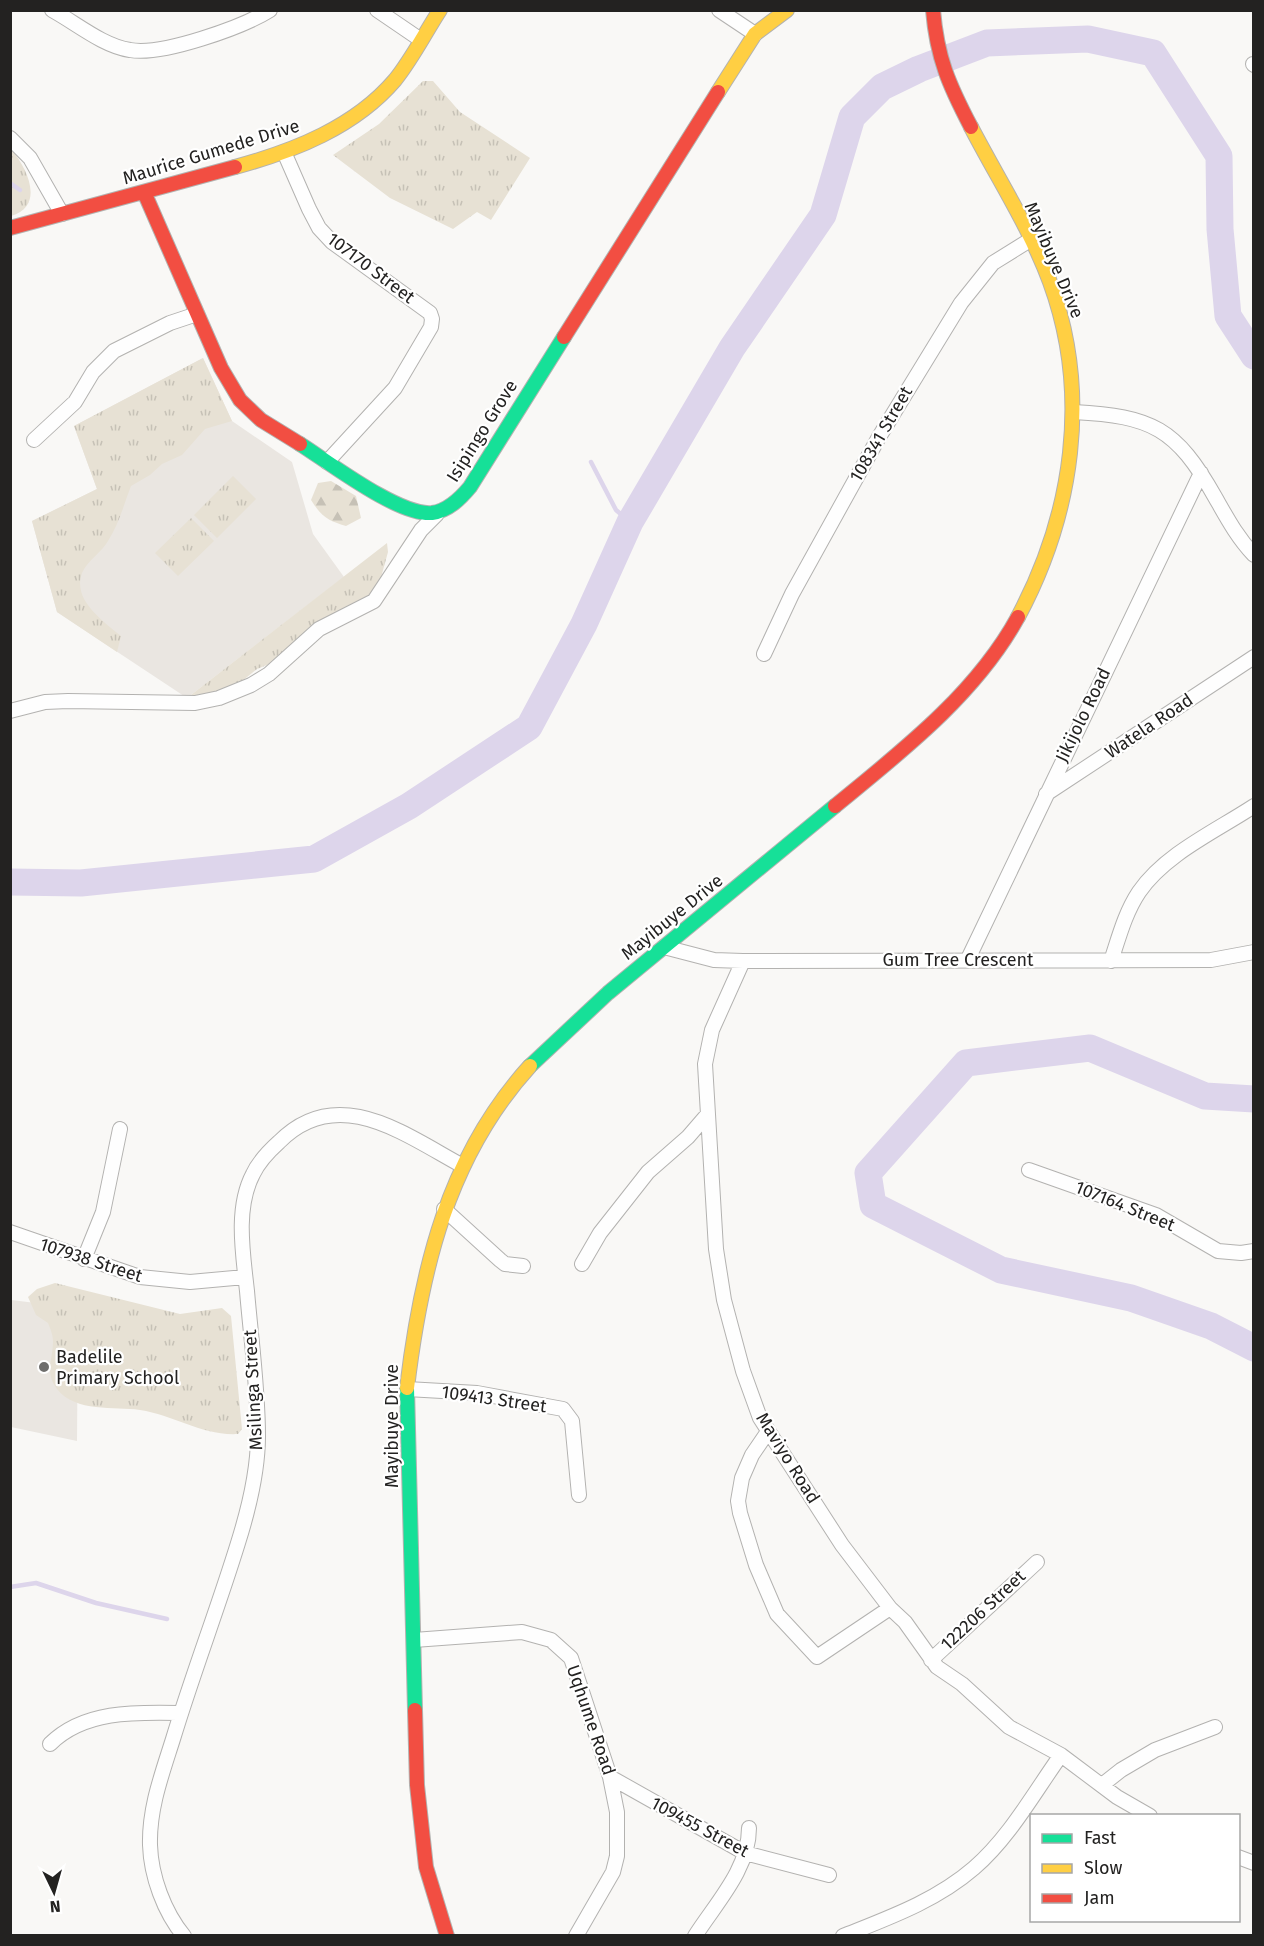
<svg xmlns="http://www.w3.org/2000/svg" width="1264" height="1946" viewBox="0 0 1264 1946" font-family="'Fira Sans',sans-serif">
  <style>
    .built { fill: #eae6e1 }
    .grass { fill: url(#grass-tufts) }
    .forest { fill: url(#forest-firs) }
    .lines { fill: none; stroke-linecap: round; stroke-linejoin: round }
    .stream { stroke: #ddd5eb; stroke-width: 4.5 }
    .river { stroke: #ddd5eb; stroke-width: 27 }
    .street-casing { stroke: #b3b2b0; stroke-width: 16 }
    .fast-casing { stroke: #b3b2b0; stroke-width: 16 }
    .slow-casing { stroke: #b3b2b0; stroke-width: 16 }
    .jam-casing { stroke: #b3b2b0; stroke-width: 16 }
    .street { stroke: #fefefe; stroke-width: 14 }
    .fast { stroke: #16e098; stroke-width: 14 }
    .slow { stroke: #ffcf43; stroke-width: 14 }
    .jam { stroke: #f24e42; stroke-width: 14 }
    .poi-dot { fill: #6e6d6c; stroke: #fff; stroke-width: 2 }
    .labels { text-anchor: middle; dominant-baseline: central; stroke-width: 4.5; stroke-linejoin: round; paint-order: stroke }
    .street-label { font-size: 18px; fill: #232221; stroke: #fff }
    .poi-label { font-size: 18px; fill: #232221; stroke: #fff; text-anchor: start }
  </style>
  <defs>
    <pattern id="grass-tufts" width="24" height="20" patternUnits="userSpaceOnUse" patternTransform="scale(1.5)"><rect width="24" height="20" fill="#e7e1d4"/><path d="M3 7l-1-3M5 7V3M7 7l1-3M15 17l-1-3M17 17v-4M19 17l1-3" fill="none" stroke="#c6c1b6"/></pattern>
    <pattern id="forest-firs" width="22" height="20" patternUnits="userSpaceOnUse" patternTransform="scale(1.5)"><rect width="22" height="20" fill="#e7e1d4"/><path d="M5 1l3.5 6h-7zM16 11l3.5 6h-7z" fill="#c6c1b6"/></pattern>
  </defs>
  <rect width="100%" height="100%" fill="#f9f8f6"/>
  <path class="built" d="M 203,358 L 232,421 L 292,462 L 313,534 L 344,577 L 187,698 L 57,612 L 32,521 L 97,489 L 74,426 Z
    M 11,1300 L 78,1308 L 77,1441 L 11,1427 Z"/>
  <path class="grass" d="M 423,81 L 433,81 L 460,112 L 530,158 L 491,220 L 477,212 L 453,229 L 390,198 L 333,155 L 379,124 Z
    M 11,149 C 28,169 45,206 11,216 Z
    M 203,358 L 232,421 L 205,429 L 182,455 L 162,464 L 150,475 L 131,486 C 124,504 119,524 108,541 C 102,552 87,561 82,573 C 72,600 103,621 121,636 L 117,652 L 57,612 L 32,521 L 97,489 L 74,426 Z
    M 233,476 L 256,499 L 217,538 L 194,515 Z
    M 191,518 L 214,541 L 178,576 L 155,553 Z
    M 387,543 L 388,552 L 377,592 L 282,659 L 257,669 L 241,682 L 213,696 L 187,698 Z
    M 55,1283 L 180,1314 L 222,1308 L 231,1316 L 242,1429 L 238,1434 C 202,1436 174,1415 140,1410 C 114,1406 76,1413 57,1389 C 44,1372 53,1360 53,1341 C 53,1335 50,1328 48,1323 L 36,1315 L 28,1297 L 37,1289 Z"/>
  <path class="forest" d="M 331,481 L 356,496 L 361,518 L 346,526 C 328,521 321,516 311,500 L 318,483 Z"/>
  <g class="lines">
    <path class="stream" d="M 10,183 L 20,190
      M 591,462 L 616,510 L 630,522
      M 10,1587 L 36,1583 L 96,1603 L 167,1619"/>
    <path class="river" d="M 10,882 L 81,883 L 314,859 L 409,806 L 529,727 L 584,624 L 630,522 L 732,348 L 823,215 L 852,117 L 882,87 L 919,69 L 987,43 L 1088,39 L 1153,53 L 1219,156 L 1220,229 L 1228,316 L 1254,356
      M 1254,1099 L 1205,1096 L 1090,1048 L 966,1063 L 868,1173 L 873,1205 L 1001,1270 L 1131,1298 L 1211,1326 L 1254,1348"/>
    <g class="street-casing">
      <path id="street" d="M 52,10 C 76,23 103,46 130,50 C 162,56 243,27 270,10
        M 377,10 L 421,40
        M 719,10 L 755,34
        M 1253,64 L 1254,65
        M 10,138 L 30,158 L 62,214
        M 284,152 L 309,209 L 319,228 L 332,242 L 430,313 L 432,319 L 431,327 L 395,388 L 327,462
        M 1074,412 C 1152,416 1176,428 1215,497 C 1227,518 1237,537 1254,555
        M 34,440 L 75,402 L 93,372 L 114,351 L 170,323 L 197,314
        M 764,654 L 792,594 L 879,437 L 961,303 L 993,263 L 1030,240
        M 10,711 L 45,702 L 68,701 L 195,703 L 219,698 L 251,685 L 269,674 L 319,629 L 374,601 L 421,530 L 437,514
        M 1046,794 L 1254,657
        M 664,947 L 714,960 L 743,961 L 1211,960 L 1254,952
        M 968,959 L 1201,473
        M 743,961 L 712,1030 L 705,1064 L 716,1249 L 724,1300 L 743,1371 L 760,1418 L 842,1545 L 890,1608 L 905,1622 L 937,1667 L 962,1684 L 1009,1727 L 1061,1755 L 1117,1797 L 1150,1816
        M 1111,961 C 1119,937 1125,913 1139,892 C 1165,854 1216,831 1254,806
        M 1029,1170 L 1156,1215 L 1218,1251 L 1241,1253 L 1254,1251
        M 444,1209 L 500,1260 L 505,1264 L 523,1266
        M 10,1232 L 140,1277 L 190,1282 L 245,1277
        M 84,1259 L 103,1212 L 120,1129
        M 582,1264 L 600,1233 L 648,1172 L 688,1137 L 707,1115
        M 407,1389 L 477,1393 L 563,1409 L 572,1421 L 579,1495
        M 767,1433 L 752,1455 L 742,1478 L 738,1501 L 740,1513 L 756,1565 L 777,1614 L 817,1657 L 890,1608
        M 414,1640 L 522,1632 L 551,1640 L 571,1658 L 610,1777 L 617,1812 L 617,1856 L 613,1872 L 576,1936
        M 931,1660 L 1037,1562
        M 50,1744 C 84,1710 137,1712 181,1713
        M 610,1777 L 745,1853 L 829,1875
        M 1102,1785 L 1121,1770 L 1155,1750 L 1215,1727
        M 1238,1857 L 1254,1863
        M 184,1936 C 164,1912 151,1876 150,1845 C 149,1808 162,1774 173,1739 C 193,1673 218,1608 238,1543 C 249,1508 258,1472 258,1436 C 258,1388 251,1339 247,1291 C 243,1254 235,1208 253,1174 C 259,1161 269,1151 279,1142 C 337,1083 404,1134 461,1165
        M 695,1936 C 716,1903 749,1869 749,1828
        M 843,1936 C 888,1918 936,1901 974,1868 C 1009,1838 1034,1793 1061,1755"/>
    </g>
    <g class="fast-casing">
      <path id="fast" d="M 300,444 C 330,463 399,516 432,513 C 448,511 460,499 470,487 L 564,337
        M 530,1066 L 608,993 L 835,806
        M 407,1388 L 415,1710"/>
    </g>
    <g class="slow-casing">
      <path id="slow" d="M 718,92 L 755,34 L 787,10
        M 971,127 C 998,179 1030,228 1050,282 C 1091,394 1073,514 1018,617
        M 235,167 C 294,151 355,127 395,80 C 412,59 425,33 440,10
        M 407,1388 C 421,1270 448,1156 530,1066"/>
    </g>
    <g class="jam-casing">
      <path id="jam" d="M 933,10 C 937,58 949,85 971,127
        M 144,192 L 221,368 L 240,400 L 261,420 L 300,444
        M 10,228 L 235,167
        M 564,337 L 718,92
        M 835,806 C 901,752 976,694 1018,617
        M 415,1710 L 417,1785 L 426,1867 L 447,1936"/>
    </g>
    <use href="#street" class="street"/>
    <use href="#fast" class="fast"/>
    <use href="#slow" class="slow"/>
    <use href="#jam" class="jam"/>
  </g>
  <circle class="poi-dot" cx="44" cy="1367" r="6"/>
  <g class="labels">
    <g class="street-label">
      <text transform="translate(211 152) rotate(-17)">Maurice Gumede Drive</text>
      <text transform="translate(1054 260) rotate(67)">Mayibuye Drive</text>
      <text transform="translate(371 268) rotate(37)">107170 Street</text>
      <text transform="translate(482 431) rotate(-58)">Isipingo Grove</text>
      <text transform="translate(881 434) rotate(-60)">108341 Street</text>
      <text transform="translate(1083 715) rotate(-64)">Jikijolo Road</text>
      <text transform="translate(1149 726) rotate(-34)">Watela Road</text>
      <text transform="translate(672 917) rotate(-39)">Mayibuye Drive</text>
      <text x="958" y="960">Gum Tree Crescent</text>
      <text transform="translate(1125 1206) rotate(22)">107164 Street</text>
      <text transform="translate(91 1260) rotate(18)">107938 Street</text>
      <text transform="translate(253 1390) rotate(-93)">Msilinga Street</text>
      <text transform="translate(494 1399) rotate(8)">109413 Street</text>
      <text transform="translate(392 1426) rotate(-90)">Mayibuye Drive</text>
      <text transform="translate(788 1458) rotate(58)">Maviyo Road</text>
      <text transform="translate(983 1610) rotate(-43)">122206 Street</text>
      <text transform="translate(591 1720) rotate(71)">Uqhume Road</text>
      <text transform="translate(700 1827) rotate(28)">109455 Street</text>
    </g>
    <g class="poi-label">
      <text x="56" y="1357">Badelile<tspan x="56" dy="21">Primary School</tspan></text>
    </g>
  </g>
  <rect width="1264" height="1946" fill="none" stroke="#232221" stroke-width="24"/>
  <rect x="1030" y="1814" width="210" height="108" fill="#ffffff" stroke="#a7a7a6" stroke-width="1.5"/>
  <rect x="1042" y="1834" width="30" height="9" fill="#16e098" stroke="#a7a7a6" stroke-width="1.5"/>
  <text x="1084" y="1844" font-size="18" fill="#232221">Fast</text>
  <rect x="1042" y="1864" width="30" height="9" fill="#ffcf43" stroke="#a7a7a6" stroke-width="1.5"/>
  <text x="1084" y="1874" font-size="18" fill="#232221">Slow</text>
  <rect x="1042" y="1894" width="30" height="9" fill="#f24e42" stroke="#a7a7a6" stroke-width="1.5"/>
  <text x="1084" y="1904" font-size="18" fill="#232221">Jam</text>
  <g transform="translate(54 1892) rotate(175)" stroke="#ffffff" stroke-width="4.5" paint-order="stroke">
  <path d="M0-4.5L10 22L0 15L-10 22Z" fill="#232221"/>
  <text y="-9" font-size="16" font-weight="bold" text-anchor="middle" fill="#232221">N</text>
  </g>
</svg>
